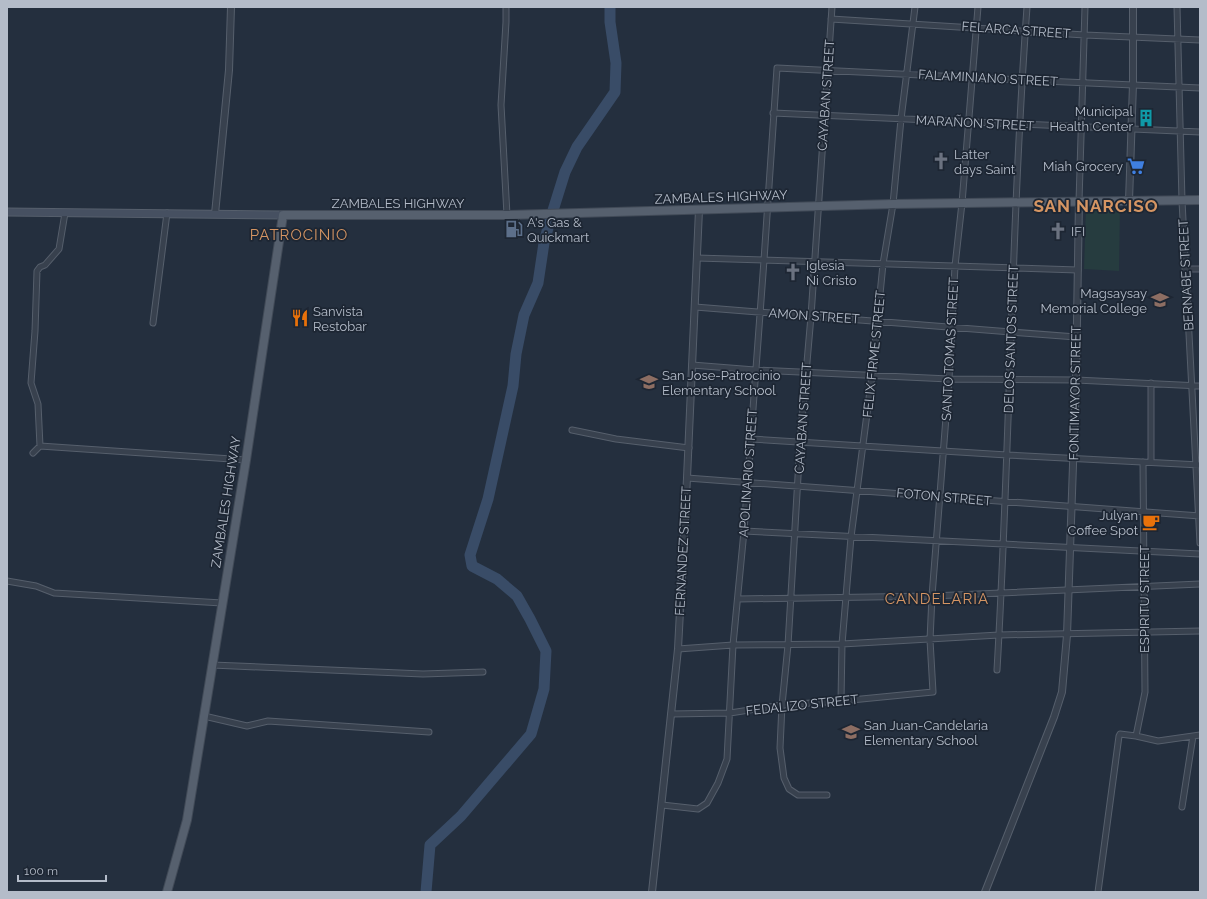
<svg xmlns="http://www.w3.org/2000/svg" width="1207" height="899" viewBox="0 0 1207 899" font-family="Raleway,sans-serif">
  <style>
    .green { fill: #263c3f }
    .lines { fill: none; stroke-linecap: round; stroke-linejoin: round }
    .river { stroke: #394c67; stroke-width: 11 }
    .minor-casing { stroke: #565f6c; stroke-width: 7 }
    .tertiary-casing { stroke: #565f6c; stroke-width: 8 }
    .secondary-casing { stroke: #565f6c; stroke-width: 9 }
    .primary-casing { stroke: #414a57; stroke-width: 10 }
    .minor { stroke: #38414e; stroke-width: 5 }
    .tertiary { stroke: #38414e; stroke-width: 6 }
    .secondary { stroke: #465061; stroke-width: 7 }
    .primary { stroke: #56606e; stroke-width: 8 }
    .labels { text-anchor: middle; dominant-baseline: central; stroke-width: 3.5; stroke-linejoin: round; paint-order: stroke }
    .street-label { font-size: 13px; fill: #b4bcc9; stroke: #1d2633 }
    .poi-label { font-size: 13px; fill: #b4bcc9; stroke: #1d2633; text-anchor: start }
    .quarter-label { font-size: 15px; letter-spacing: 1px; fill: #d59563; stroke: #1d2633 }
    .district-label { font-size: 17px; font-weight: bold; letter-spacing: 1px; fill: #d59563; stroke: #1d2633 }
  </style>
  <rect width="100%" height="100%" fill="#242f3e"/>
  <path class="green" d="M 1086,205 L 1120,208 L 1119,271 L 1084,269 Z"/>
  <g class="lines">
    <path class="river" d="M 426,892 L 430,845 L 461,816 L 531,734 L 544,689 L 546,651 L 530,619 L 517,596 L 497,579 L 472,566 L 470,555 L 488,499 L 513,386 L 516,354 L 524,315 L 538,283 L 544,243 L 550,220 L 565,172 L 577,147 L 615,92 L 616,63 L 610,22 L 610,7"/>
    <g class="minor-casing">
      <path id="minor" d="M 506,7 L 506,22 L 501,105 L 507,215
        M 1177,7 L 1182,201 L 1200,543
        M 831,19 L 1085,35 L 1200,40
        M 773,113 L 1200,132
        M 1079,201 L 1085,7
        M 697,258 L 1078,270
        M 1185,269 L 1200,269
        M 695,307 L 1011,332 L 1076,337
        M 153,323 L 167,213
        M 692,365 L 755,370 L 949,379 L 1076,380 L 1200,386
        M 1151,383 L 1151,462
        M 572,430 L 616,439 L 689,448
        M 751,439 L 1007,455 L 1200,465
        M 40,446 L 38,404 L 31,383 L 35,331 L 37,271 L 40,267 L 45,265 L 59,249 L 65,213
        M 33,453 L 40,446 L 246,460
        M 687,478 L 1200,516
        M 744,531 L 1200,554
        M 7,581 L 36,586 L 54,593 L 222,603
        M 738,599 L 932,596 L 1200,584
        M 678,649 L 733,645 L 842,644 L 999,635 L 1200,631
        M 212,665 L 423,674 L 483,672
        M 997,670 C 1010,449 1011,228 1027,7
        M 841,701 L 842,644 L 851,537 L 872,375 L 883,264 L 893,204 L 901,119 L 915,7
        M 671,714 L 730,713 L 782,705 L 841,701 L 933,692 L 930,640 L 932,596 L 949,379 L 955,266 L 962,203 L 978,7
        M 204,716 L 247,726 L 268,721 L 429,732
        M 1136,736 L 1145,692 L 1143,462
        M 827,795 L 798,795 L 789,789 L 784,778 L 780,748 L 782,705 L 788,645 L 800,443 L 811,316 L 832,7
        M 662,805 L 698,809 L 707,803 L 718,783 L 727,759 L 733,645 L 744,531 L 764,260 L 777,68 L 1022,80 L 1200,88
        M 1182,807 L 1193,736
        M 1098,892 L 1119,736 L 1120,734 L 1136,736 L 1158,741 L 1200,735"/>
    </g>
    <g class="tertiary-casing">
      <path id="tertiary" d="M 1129,201 L 1133,84 L 1133,7
        M 215,214 L 229,70 L 231,7
        M 652,892 L 678,649 L 687,478 L 699,210
        M 985,892 L 1054,717 L 1062,692 L 1067,635 L 1076,380 L 1079,201"/>
    </g>
    <g class="secondary-casing">
      <path id="secondary" d="M 7,212 L 283,215"/>
    </g>
    <g class="primary-casing">
      <path id="primary" d="M 167,892 L 187,820 L 246,460 L 283,215 L 507,215 L 893,204 L 1200,200"/>
    </g>
    <use href="#minor" class="minor"/>
    <use href="#tertiary" class="tertiary"/>
    <use href="#secondary" class="secondary"/>
    <use href="#primary" class="primary"/>
  </g>
  <defs>
    <g id="building-bare" transform="scale(1.38)"><path d="M-4-6H4V6H1V3H-1V6H-4ZM-2.5-4.3h1.7v1.8h-1.7ZM.8-4.3h1.7v1.8H.8ZM-2.5-1h1.7V.8h-1.7ZM.8-1h1.7V.8H.8Z" fill="#0f9aa8" stroke="#1d2633" stroke-width="2.5" paint-order="stroke"/></g>
    <g id="church-bare" transform="scale(1.38)"><path d="M-1.2-6h2.4v3.5h3.3v2.4h-3.3V6h-2.4V-.1h-3.3v-2.4h3.3Z" fill="#6b7280" stroke="#1d2633" stroke-width="2.5" paint-order="stroke"/></g>
    <g id="supermarket-bare" transform="scale(1.38)"><path d="M-6-5.5h2.5l.6 2H6L4.5 2H-2.5L-4.4-4H-6ZM-1.5 3.2a1.3 1.3 0 1 0 .1 0ZM3 3.2a1.3 1.3 0 1 0 .1 0Z" fill="#3f7fe0" stroke="#1d2633" stroke-width="2.5" paint-order="stroke"/></g>
    <g id="fuel-bare" transform="scale(1.38)"><path d="M-5.5-6h7V0h2V4h1.3V-2.5L3-4.5l.8-.8L6-3V5H2.5V1h-1V6h-7ZM-4.2-4.7v3.2H.2V-4.7Z" fill="#5c6f8a" stroke="#1d2633" stroke-width="2.5" paint-order="stroke"/></g>
    <g id="university-bare" transform="scale(1.38)"><path d="M0-5L7-2L0 1L-7-2ZM-4 1L0 2.5L4 1V4Q0 6-4 4Z" fill="#8d6e63" stroke="#1d2633" stroke-width="2.5" paint-order="stroke"/></g>
    <g id="restaurant-bare" transform="scale(1.38)"><path d="M-5-6h1v4h1v-4h1v4h1v-4h1v5L-1.5 .5V6h-2V.5L-5-1ZM5-6V6H3V1.5H1.5Q1.5-4 5-6Z" fill="#e8710a" stroke="#1d2633" stroke-width="2.5" paint-order="stroke"/></g>
    <g id="school-bare" transform="scale(1.38)"><path d="M0-5L7-2L0 1L-7-2ZM-4 1L0 2.5L4 1V4Q0 6-4 4Z" fill="#8d6e63" stroke="#1d2633" stroke-width="2.5" paint-order="stroke"/></g>
    <g id="cafe-bare" transform="scale(1.38)"><path d="M-5.5-4.5H6V0H3Q3 3.5 0 3.5H-2.5Q-5.5 3.5-5.5 0ZM3-3.2v2h1.7v-2ZM-6 4.5H4V6H-6Z" fill="#e8710a" stroke="#1d2633" stroke-width="2.5" paint-order="stroke"/></g>
  </defs>
  <g fill-rule="evenodd">
    <use href="#building-bare" x="1146" y="118"/>
    <use href="#church-bare" x="941" y="161"/>
    <use href="#supermarket-bare" x="1136" y="166"/>
    <use href="#fuel-bare" x="514" y="229"/>
    <use href="#church-bare" x="1058" y="231"/>
    <use href="#church-bare" x="793" y="272"/>
    <use href="#university-bare" x="1160" y="300"/>
    <use href="#restaurant-bare" x="300" y="318"/>
    <use href="#school-bare" x="649" y="382"/>
    <use href="#cafe-bare" x="1151" y="522"/>
    <use href="#school-bare" x="851" y="732"/>
  </g>
  <g class="labels">
    <g class="street-label">
      <text transform="translate(1016 30) rotate(4)">FELARCA STREET</text>
      <text transform="translate(988 78) rotate(3)">FALAMINIANO STREET</text>
      <text transform="translate(826 95) rotate(-86)">CAYABAN STREET</text>
      <text transform="translate(975 123) rotate(3)">MARAÑON STREET</text>
      <text transform="translate(721 197) rotate(-2)">ZAMBALES HIGHWAY</text>
      <text x="398" y="203">ZAMBALES HIGHWAY</text>
      <text transform="translate(1186 275) rotate(-93)">BERNABE STREET</text>
      <text transform="translate(814 316) rotate(4)">AMON STREET</text>
      <text transform="translate(1011 339) rotate(-88)">DELOS SANTOS STREET</text>
      <text transform="translate(950 349) rotate(-87)">SANTO TOMAS STREET</text>
      <text transform="translate(874 354) rotate(-84)">FELIX FIRME STREET</text>
      <text transform="translate(1075 393) rotate(-89)">FONTIMAYOR STREET</text>
      <text transform="translate(803 418) rotate(-86)">CAYABAN STREET</text>
      <text transform="translate(748 473) rotate(-86)">APOLINARIO STREET</text>
      <text transform="translate(944 497) rotate(5)">FOTON STREET</text>
      <text transform="translate(226 502) rotate(-81)">ZAMBALES HIGHWAY</text>
      <text transform="translate(683 551) rotate(-87)">FERNANDEZ STREET</text>
      <text transform="translate(1144 599) rotate(-90)">ESPIRITU STREET</text>
      <text transform="translate(802 705) rotate(-6)">FEDALIZO STREET</text>
    </g>
    <g class="poi-label">
      <text x="1133" y="111" text-anchor="end">Municipal<tspan x="1133" dy="15">Health Center</tspan></text>
      <text x="954" y="154">Latter<tspan x="954" dy="15">days Saint</tspan></text>
      <text x="1123" y="166" text-anchor="end">Miah Grocery</text>
      <text x="527" y="222">A's Gas &amp;<tspan x="527" dy="15">Quickmart</tspan></text>
      <text x="1071" y="231">IFI</text>
      <text x="806" y="265">Iglesia<tspan x="806" dy="15">Ni Cristo</tspan></text>
      <text x="1147" y="293" text-anchor="end">Magsaysay<tspan x="1147" dy="15">Memorial College</tspan></text>
      <text x="313" y="311">Sanvista<tspan x="313" dy="15">Restobar</tspan></text>
      <text x="662" y="375">San Jose-Patrocinio<tspan x="662" dy="15">Elementary School</tspan></text>
      <text x="1138" y="515" text-anchor="end">Julyan<tspan x="1138" dy="15">Coffee Spot</tspan></text>
      <text x="864" y="725">San Juan-Candelaria<tspan x="864" dy="15">Elementary School</tspan></text>
    </g>
    <g class="quarter-label">
      <text x="299" y="235">PATROCINIO</text>
      <text x="937" y="599">CANDELARIA</text>
    </g>
    <g class="district-label">
      <text x="1096" y="206">SAN NARCISO</text>
    </g>
  </g>
  <rect width="1207" height="899" fill="none" stroke="#b4bcc9" stroke-width="16"/>
  <path d="M18 875v6h88v-6" fill="none" stroke="#b4bcc9" stroke-width="2"/>
  <text x="24" y="875" font-size="12" fill="#b4bcc9" stroke="#1d2633" stroke-width="3" paint-order="stroke">100 m</text>
</svg>
